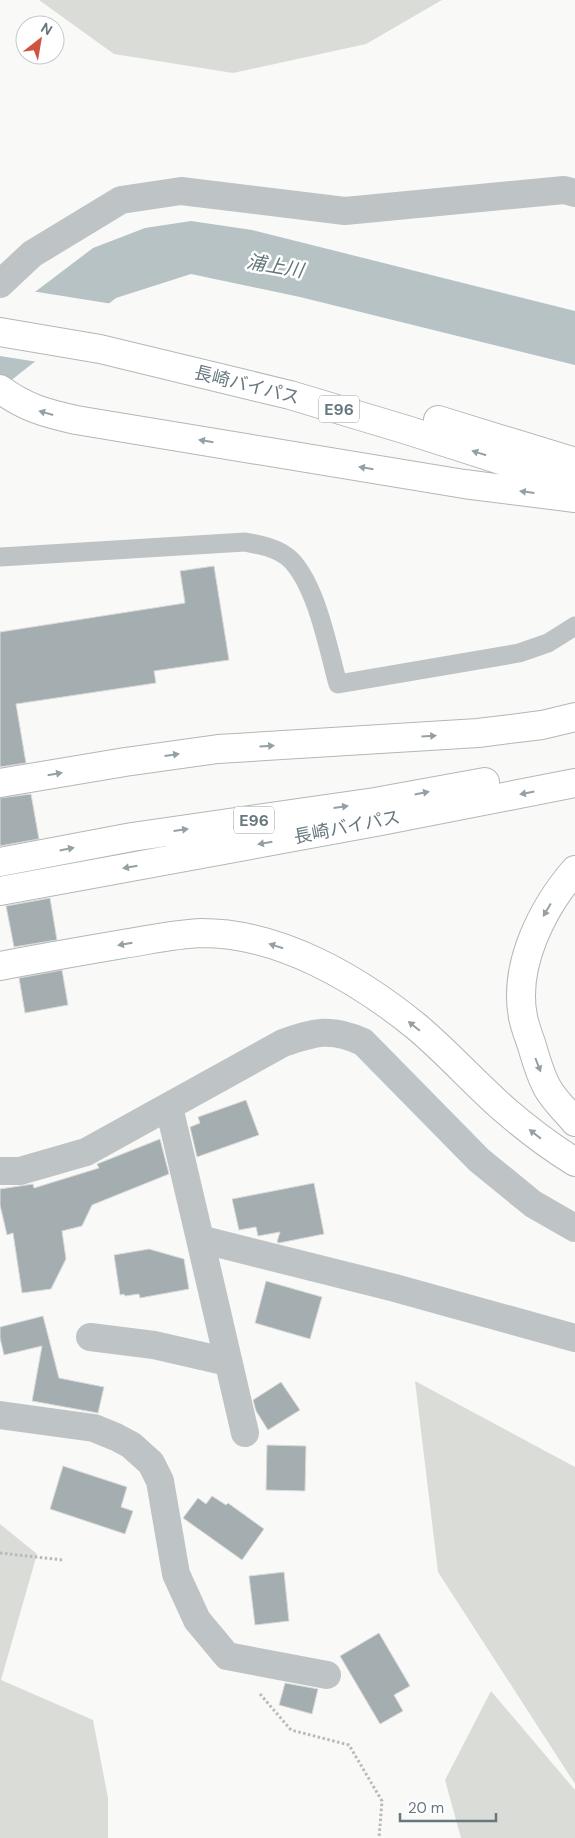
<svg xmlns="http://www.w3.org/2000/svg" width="575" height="1838" viewBox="0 0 575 1838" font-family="'DM Sans','Noto Sans JP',sans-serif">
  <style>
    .green { fill: #daddd7 }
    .water { fill: #b7c2c5 }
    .pier { fill: #f9f9f7 }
    .building { fill: #a4aeb1; stroke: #dbdbd9 }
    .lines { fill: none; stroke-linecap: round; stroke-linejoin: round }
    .motorway-casing { stroke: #b2b7b9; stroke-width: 30 }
    .path { stroke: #b7bbbd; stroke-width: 3; stroke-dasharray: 2.5 2.5; stroke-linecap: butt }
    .service { stroke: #bec3c6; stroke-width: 19 }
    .minor { stroke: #bec3c6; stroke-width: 28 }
    .tertiary { stroke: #bec3c6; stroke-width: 28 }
    .motorway { stroke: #fff; stroke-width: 28 }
    .oneway { fill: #94a0a5 }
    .labels { text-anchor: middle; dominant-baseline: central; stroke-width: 5; stroke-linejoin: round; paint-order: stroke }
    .shield { fill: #fff; stroke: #94a0a5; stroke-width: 1 }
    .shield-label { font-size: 16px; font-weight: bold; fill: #66777e }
    .street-label { font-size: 18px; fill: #66777e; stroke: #fff }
    .water-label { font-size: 19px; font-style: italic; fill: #627578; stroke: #fff }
  </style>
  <rect width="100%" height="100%" fill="#f9f9f7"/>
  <path class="green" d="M 39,0 L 442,0 L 366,44 L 233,73 L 114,54 Z
    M 415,1381 L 575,1467 L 575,1784 L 438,1572 Z
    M 0,1524 L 37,1554 L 1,1680 L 93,1720 L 108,1798 L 108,1838 L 0,1838 Z
    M 491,1691 L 575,1790 L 575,1838 L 461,1838 L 445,1780 Z"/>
  <path class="water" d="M 191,221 L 252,230 L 575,311 L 575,365 L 300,297 L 191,274 L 116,298 L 0,389 L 0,326 L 23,301 L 93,248 L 145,228 Z"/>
  <path class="pier" d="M 31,291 L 113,304 L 38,362 L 0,356 L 0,322 L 21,299 Z"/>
  <path class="building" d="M 214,566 L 229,660 L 154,671 L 156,683 L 16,704 L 26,763 L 0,767 L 0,632 L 185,603 L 180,571 Z
    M 31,794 L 39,839 L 0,846 L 0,798 Z
    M 50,898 L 57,940 L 14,947 L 6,906 Z
    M 62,970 L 68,1005 L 25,1013 L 19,978 Z
    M 246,1100 L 259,1135 L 197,1157 L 190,1127 L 200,1123 L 198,1117 Z
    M 160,1139 L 169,1174 L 92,1205 L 82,1226 L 62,1231 L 66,1259 L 51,1289 L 22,1293 L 13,1233 L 7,1235 L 0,1205 L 0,1189 L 33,1184 L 34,1188 L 99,1168 L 97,1164 Z
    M 314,1183 L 324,1234 L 279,1243 L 277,1242 L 280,1232 L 258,1236 L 256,1227 L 239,1230 L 232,1199 Z
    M 149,1249 L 184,1259 L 189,1289 L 140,1298 L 139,1294 L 125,1296 L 124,1294 L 120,1295 L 114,1255 Z
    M 266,1281 L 322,1297 L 310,1339 L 255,1323 Z
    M 43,1316 L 59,1378 L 104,1387 L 98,1413 L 32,1401 L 42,1346 L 4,1355 L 0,1338 L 0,1327 Z
    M 281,1382 L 300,1410 L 268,1430 L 256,1411 L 253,1400 Z
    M 267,1445 L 306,1446 L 305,1491 L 266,1490 Z
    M 63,1466 L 127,1487 L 121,1507 L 133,1511 L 125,1534 L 50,1509 Z
    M 212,1496 L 226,1505 L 228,1503 L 264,1529 L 242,1560 L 183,1518 L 198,1498 L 206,1504 Z
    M 284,1572 L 289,1621 L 255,1625 L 249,1576 Z
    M 379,1633 L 410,1686 L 394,1695 L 403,1711 L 380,1724 L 340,1656 Z
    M 285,1683 L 318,1689 L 312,1714 L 279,1705 Z"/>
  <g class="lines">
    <g class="motorway-casing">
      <path id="motorway" d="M 0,332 L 100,349 L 290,395 L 407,430 L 575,484
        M 0,389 C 26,408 45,413 76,420 L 464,484 L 575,498
        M 438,420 L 575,462
        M 0,783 L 125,762 L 218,749 L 478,733 L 542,725 L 575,717
        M 0,862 L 132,837 L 375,802 L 485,782
        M 575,870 C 542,908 513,966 523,1017 C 525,1027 529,1037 532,1046 C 536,1060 541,1077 548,1089 C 555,1101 566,1111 575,1122
        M 0,891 L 381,821 L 575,783
        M 0,966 C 41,958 82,951 123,944 C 149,940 175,934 202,933 C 280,933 358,979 417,1027 C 448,1053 475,1084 505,1110 C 527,1129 551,1147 575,1162"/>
    </g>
    <path class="path" d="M 0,1553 L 63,1560
      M 260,1694 L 291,1730 L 349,1745 L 382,1801 L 379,1838"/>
    <path class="service" d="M 0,557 L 245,542 C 261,545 279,548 291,560 C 317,587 328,648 338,684 L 519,653 L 548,643 L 575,626"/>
    <path class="minor" d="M 169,1107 L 200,1239 L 395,1288 L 575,1338
      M 0,1171 L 20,1171 L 86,1152 L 283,1043 C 315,1032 331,1027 363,1042 L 479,1160 L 533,1204 L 575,1228
      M 200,1239 L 245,1433
      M 90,1337 L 154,1345 L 228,1362
      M 0,1415 L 94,1428 L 116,1437 L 131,1445 L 151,1463 L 160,1481 L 176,1574 L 197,1620 L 227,1656 L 327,1675"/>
    <path class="tertiary" d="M 0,284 L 32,254 L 121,200 L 181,191 L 345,211 L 564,190 L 575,193"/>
    <use href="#motorway" class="motorway"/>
  </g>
  <defs><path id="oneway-solid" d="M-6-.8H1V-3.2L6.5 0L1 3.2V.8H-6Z" transform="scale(1.25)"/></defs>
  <g class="oneway">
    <use href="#oneway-solid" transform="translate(46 413) rotate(-164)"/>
    <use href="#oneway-solid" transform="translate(206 441) rotate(-171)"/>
    <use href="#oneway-solid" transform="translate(479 453) rotate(-162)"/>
    <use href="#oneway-solid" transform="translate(366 468) rotate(-171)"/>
    <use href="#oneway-solid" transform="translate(527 492) rotate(-173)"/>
    <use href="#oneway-solid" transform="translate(429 736) rotate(-4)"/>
    <use href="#oneway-solid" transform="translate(267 746) rotate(-4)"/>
    <use href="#oneway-solid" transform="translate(172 755) rotate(-8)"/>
    <use href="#oneway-solid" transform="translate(55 774) rotate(-10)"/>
    <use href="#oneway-solid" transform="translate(422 793) rotate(-11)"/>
    <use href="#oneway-solid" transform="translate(527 793) rotate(169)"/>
    <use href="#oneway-solid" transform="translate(341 807) rotate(-8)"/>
    <use href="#oneway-solid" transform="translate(181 830) rotate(-8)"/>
    <use href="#oneway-solid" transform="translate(265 843) rotate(170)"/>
    <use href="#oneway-solid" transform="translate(67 849) rotate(-11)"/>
    <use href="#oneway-solid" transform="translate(130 867) rotate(170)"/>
    <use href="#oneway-solid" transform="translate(547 910) rotate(121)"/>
    <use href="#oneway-solid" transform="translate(125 944) rotate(170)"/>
    <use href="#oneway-solid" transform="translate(276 946) rotate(-163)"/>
    <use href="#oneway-solid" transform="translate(414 1026) rotate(-141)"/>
    <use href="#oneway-solid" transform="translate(538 1065) rotate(69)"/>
    <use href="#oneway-solid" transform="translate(535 1134) rotate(-142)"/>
  </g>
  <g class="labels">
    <g class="shield">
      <rect x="319" y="395.5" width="40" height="27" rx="4"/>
      <rect x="234" y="806.5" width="40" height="27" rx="4"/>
    </g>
    <g class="shield-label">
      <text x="339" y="409">E96</text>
      <text x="254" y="820">E96</text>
    </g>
    <g class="street-label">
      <text transform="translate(247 385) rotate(14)">長崎バイパス</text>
      <text transform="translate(347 827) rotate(-11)">長崎バイパス</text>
    </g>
    <g class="water-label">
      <text transform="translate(275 266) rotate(10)">浦上川</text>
    </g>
  </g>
  <g transform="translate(40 40) rotate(31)"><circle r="24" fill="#ffffff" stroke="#c2c9cb"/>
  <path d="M0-4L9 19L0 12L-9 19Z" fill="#d05340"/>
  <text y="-8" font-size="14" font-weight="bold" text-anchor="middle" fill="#66777e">N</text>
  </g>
  <path d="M400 1813v8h96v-8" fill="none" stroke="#66777e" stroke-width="2.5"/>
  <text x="408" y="1813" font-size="15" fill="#66777e" stroke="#ffffff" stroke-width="4" paint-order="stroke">20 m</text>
</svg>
